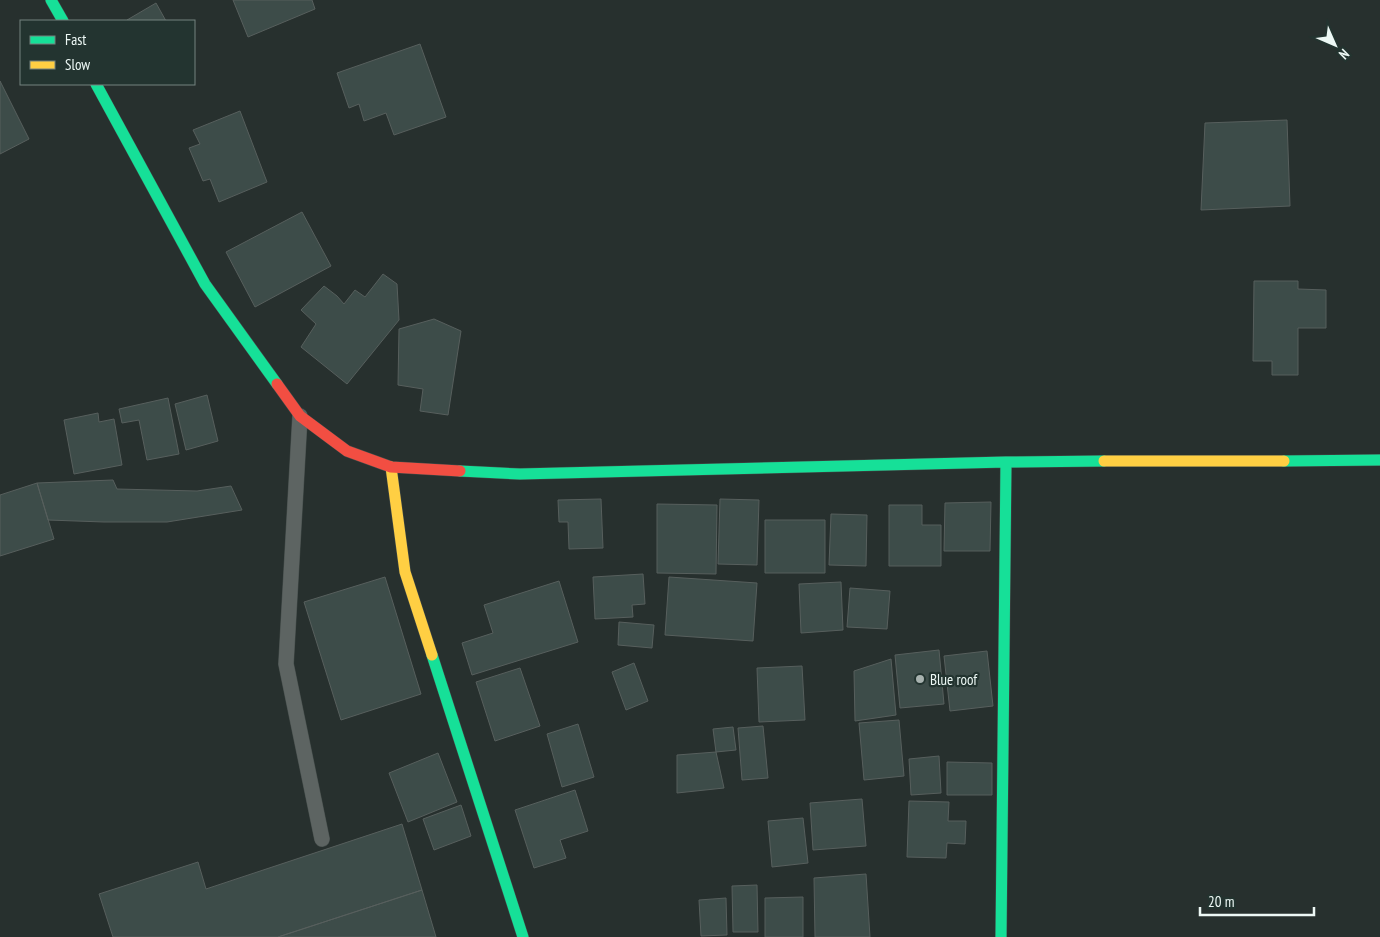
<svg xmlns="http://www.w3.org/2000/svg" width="1380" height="937" viewBox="0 0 1380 937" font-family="'PT Sans Narrow',sans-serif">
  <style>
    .building { fill: #3d4c49; stroke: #575f5d }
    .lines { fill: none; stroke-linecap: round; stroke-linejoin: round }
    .lane-casing { stroke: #454d4b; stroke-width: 16 }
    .fast-casing { stroke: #454d4b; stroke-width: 12 }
    .slow-casing { stroke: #454d4b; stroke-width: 12 }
    .jam-casing { stroke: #454d4b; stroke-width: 12 }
    .lane { stroke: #5d6462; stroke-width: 15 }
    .fast { stroke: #16e098; stroke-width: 11 }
    .slow { stroke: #ffcf43; stroke-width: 11 }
    .jam { stroke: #f24e42; stroke-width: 11 }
    .poi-dot { fill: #a8b2af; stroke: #233430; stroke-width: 2 }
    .labels { text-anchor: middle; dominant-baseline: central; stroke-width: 4.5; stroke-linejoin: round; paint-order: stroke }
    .poi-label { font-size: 15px; fill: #edf8f5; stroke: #233430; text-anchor: start }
  </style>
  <rect width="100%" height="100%" fill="#27302e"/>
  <path class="building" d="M 233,0 L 312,0 L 315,9 L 248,37 Z
    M 156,3 L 166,21 L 127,21 L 127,20 Z
    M 420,44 L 446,117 L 394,135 L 386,113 L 364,121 L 359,104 L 349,108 L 337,73 Z
    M 0,81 L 29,139 L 0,154 Z
    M 240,111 L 267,182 L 219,202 L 210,179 L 203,181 L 189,148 L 200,144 L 193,130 Z
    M 1287,120 L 1290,206 L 1201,210 L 1205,123 Z
    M 302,212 L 331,266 L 255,307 L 226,252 Z
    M 383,274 L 397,284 L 399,320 L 347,384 L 301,347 L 316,324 L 301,310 L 324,286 L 337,296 L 344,304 L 355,290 L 365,297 Z
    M 1254,281 L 1298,281 L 1298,289 L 1326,290 L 1326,328 L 1298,328 L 1298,375 L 1272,375 L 1272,361 L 1253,361 Z
    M 434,319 L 461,331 L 448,415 L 420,411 L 423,389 L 398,385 L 399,329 Z
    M 207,395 L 218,441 L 186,450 L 175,404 Z
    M 168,398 L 179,454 L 147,460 L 139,420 L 122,423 L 119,409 Z
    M 98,413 L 99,422 L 114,419 L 122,465 L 74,474 L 64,420 Z
    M 113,480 L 117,489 L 197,491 L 231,486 L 242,510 L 167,522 L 104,522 L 48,520 L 37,483 Z
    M 37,483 L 54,539 L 0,556 L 0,495 Z
    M 601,499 L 603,548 L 569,549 L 568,522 L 559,522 L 558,500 Z
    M 720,499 L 759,500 L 757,565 L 718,564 Z
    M 991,502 L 990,551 L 944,551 L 945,503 Z
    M 657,504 L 717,505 L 716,574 L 657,573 Z
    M 889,505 L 922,505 L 922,525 L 941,525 L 941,566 L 889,566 Z
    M 831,514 L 867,515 L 866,566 L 829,565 Z
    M 765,520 L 825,520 L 825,573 L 765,573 Z
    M 643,574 L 645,604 L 632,605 L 633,617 L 595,619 L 593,577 Z
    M 385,577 L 421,694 L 341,720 L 304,602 Z
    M 669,577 L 757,583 L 753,641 L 665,635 Z
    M 559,581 L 578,642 L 472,675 L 462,643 L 493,633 L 484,605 Z
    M 841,582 L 843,630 L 801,633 L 799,584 Z
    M 850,588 L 890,591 L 887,629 L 847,627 Z
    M 619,622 L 654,625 L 652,648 L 618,645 Z
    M 939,650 L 944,704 L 900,708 L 895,655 Z
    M 987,651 L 993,706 L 950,711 L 944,656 Z
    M 891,659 L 896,715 L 855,721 L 854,671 Z
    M 634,663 L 648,701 L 626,710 L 612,672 Z
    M 802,666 L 805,720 L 759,722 L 757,668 Z
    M 520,668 L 540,726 L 495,741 L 476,682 Z
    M 899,720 L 904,776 L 864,780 L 859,723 Z
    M 578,724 L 594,777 L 562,787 L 547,734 Z
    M 763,726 L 768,778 L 742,780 L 738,728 Z
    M 733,727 L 736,750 L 716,752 L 713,729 Z
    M 716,752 L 724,788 L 677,793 L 677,755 Z
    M 438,753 L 457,802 L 408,822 L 389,773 Z
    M 939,756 L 941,793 L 911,795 L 909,759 Z
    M 947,762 L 992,763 L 992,795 L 947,795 Z
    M 575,790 L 588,831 L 560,840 L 566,858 L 534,868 L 515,810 Z
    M 862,799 L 866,846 L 813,850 L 810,803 Z
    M 909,801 L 949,802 L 948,821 L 966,821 L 965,844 L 947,843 L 946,858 L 907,857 Z
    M 461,805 L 471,836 L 434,850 L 423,819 Z
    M 803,818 L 808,863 L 772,867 L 768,821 Z
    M 402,824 L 422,890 L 278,937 L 113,937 L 99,894 L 198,862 L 206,889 Z
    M 866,874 L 870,937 L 815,937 L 814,878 Z
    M 757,885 L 758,932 L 733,932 L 732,886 Z
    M 422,890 L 436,937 L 278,937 Z
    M 803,897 L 803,937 L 765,937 L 765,898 Z
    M 726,898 L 727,935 L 701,936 L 699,900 Z"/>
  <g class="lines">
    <g class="lane-casing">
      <path id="lane" d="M 300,416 L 286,664 L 322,839"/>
    </g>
    <g class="fast-casing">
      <path id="fast" d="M 51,0 L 63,21
        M 96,84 L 205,284 L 277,384
        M 1284,461 L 1380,460
        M 460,471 L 520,474 L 1006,462 L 1104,461
        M 432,655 L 523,937
        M 1001,937 L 1006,462"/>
    </g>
    <g class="slow-casing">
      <path id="slow" d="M 1104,461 L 1284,461
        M 391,467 L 405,572 L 432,655"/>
    </g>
    <g class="jam-casing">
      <path id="jam" d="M 277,384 L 300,416 L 347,451 L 391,467 L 460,471"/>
    </g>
    <use href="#lane" class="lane"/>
    <use href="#fast" class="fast"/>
    <use href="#slow" class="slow"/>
    <use href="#jam" class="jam"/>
  </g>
  <circle class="poi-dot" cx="920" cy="679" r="5"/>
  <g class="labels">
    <g class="poi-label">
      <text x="930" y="679">Blue roof</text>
    </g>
  </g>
  <rect x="20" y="20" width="175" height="65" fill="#233430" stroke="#74827f"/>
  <rect x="30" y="36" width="25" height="8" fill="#16e098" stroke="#74827f"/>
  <text x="65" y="45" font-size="15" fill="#edf8f5">Fast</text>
  <rect x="30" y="61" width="25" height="8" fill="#ffcf43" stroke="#74827f"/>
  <text x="65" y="70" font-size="15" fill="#edf8f5">Slow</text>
  <g transform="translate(1335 45) rotate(135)" stroke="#233430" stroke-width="4" paint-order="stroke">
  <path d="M0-4L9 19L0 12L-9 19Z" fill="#edf8f5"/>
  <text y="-8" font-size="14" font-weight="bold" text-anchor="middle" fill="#edf8f5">N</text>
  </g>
  <path d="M1200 907v8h114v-8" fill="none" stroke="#edf8f5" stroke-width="2.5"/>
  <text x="1208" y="907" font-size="15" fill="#edf8f5" stroke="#233430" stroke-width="4" paint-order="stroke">20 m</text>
</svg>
